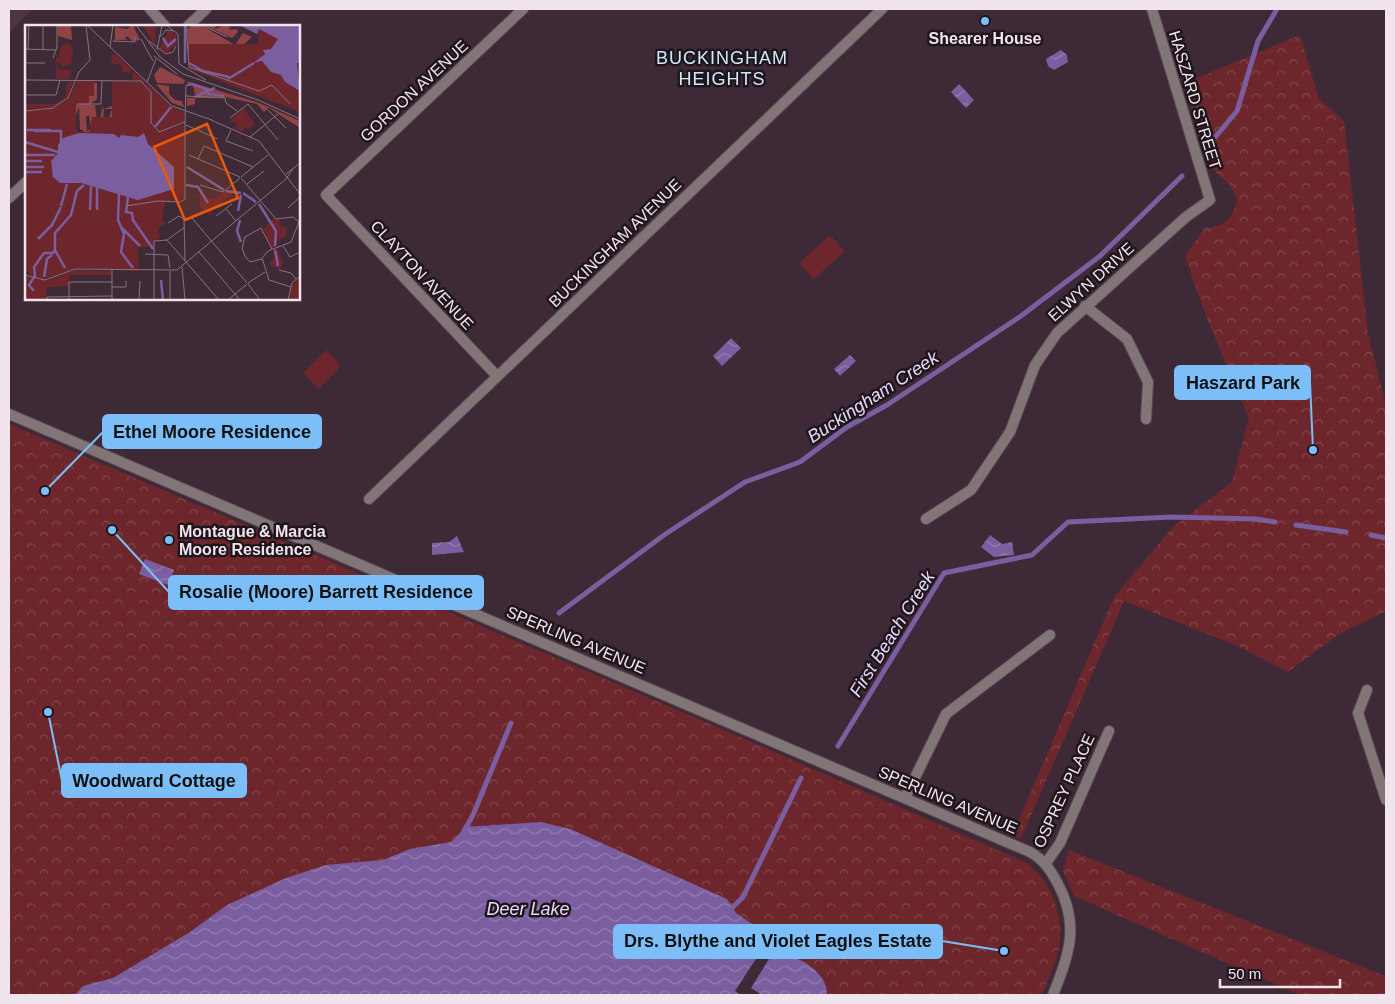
<svg xmlns="http://www.w3.org/2000/svg" width="1395" height="1004" viewBox="0 0 1395 1004" font-family="Helvetica,sans-serif">
  <style>
    .built { fill: #4e3445 }
    .green { fill: #6d272c }
    .park { fill: url(#park-crowns) }
    .water { fill: url(#water-waves) }
    .pier { fill: #3e2a37 }
    .lines { fill: none; stroke-linecap: round; stroke-linejoin: round }
    .stream { stroke: #7a5e9f; stroke-width: 5 }
    .minor-casing { stroke: #5b4854; stroke-width: 12 }
    .minor { stroke: #827578; stroke-width: 10 }
    .poi-dot { fill: #7bbef8; stroke: #1f161c; stroke-width: 2 }
    .labels { text-anchor: middle; dominant-baseline: central; stroke-width: 5; stroke-linejoin: round; paint-order: stroke }
    .poi-label { font-size: 16px; font-weight: bold; fill: #f2e4ec; stroke: #1f161c }
    .street-label { font-size: 16px; fill: #f2e4ec; stroke: #1f161c }
    .neighbourhood-label { font-size: 18px; letter-spacing: 1px; fill: #d0e8fe; stroke: #1f161c }
    .water-label { font-size: 18px; font-style: italic; fill: #e8d9ff; stroke: #1f161c }
    .inset-river { fill: none; stroke: #7a5e9f; stroke-width: 2.5 }
    .inset-road { fill: none; stroke: #86747f; stroke-width: 1 }
    .view { fill: #e8590c; fill-opacity: 0.15; stroke: #e8590c; stroke-width: 2.5 }
    .inset-edge { fill: none; stroke: #f2e4ec; stroke-width: 2.5 }
    .leader { fill: none; stroke: #7bbef8; stroke-width: 2 }
    .callout-dot { fill: #7bbef8; stroke: #1f161c; stroke-width: 2 }
    .callout { fill: #7bbef8; stroke: #7bbef8; stroke-width: 2 }
    .callout-label { font-size: 18px; text-anchor: middle; font-weight: bold; fill: #111 }
  </style>
  <defs>
    <pattern id="park-crowns" width="20" height="18" patternUnits="userSpaceOnUse" patternTransform="scale(1.25)"><rect width="20" height="18" fill="#6d272c"/><path d="M2 6a3 3 0 1 1 6 0M12 15a3 3 0 1 1 6 0" fill="none" stroke="#82464b"/></pattern>
    <pattern id="water-waves" width="16" height="10" patternUnits="userSpaceOnUse" patternTransform="scale(1.25)"><rect width="16" height="10" fill="#7a5e9f"/><path d="M0 5q4-4 8 0t8 0" fill="none" stroke="#947db1"/></pattern>
  </defs>
  <rect width="100%" height="100%" fill="#3e2a37"/>
  <path class="built" d="M 9,9 L 33,9 L 9,33 Z"/>
  <path class="green" d="M 830,235 L 845,251 L 814,279 L 799,263 Z
    M 326,350 L 341,366 L 319,389 L 303,373 Z"/>
  <path class="park" d="M 1300,35 L 1319,99 L 1344,121 L 1368,333 L 1386,406 L 1386,611 L 1339,634 L 1288,672 L 1240,647 L 1124,601 L 1021,838 L 1013,834 L 1114,597 L 1173,527 L 1232,482 L 1249,418 L 1206,316 L 1185,256 L 1205,228 C 1223,228 1235,217 1237,199 L 1229,184 L 1210,167 L 1185,83 Z
    M 9,424 L 731,733 L 1027,863 C 1051,882 1065,916 1059,948 C 1056,964 1048,980 1042,995 L 9,995 Z
    M 1069,850 L 1385,976 L 1386,995 L 1300,995 L 1074,896 L 1063,871 Z"/>
  <path class="water" d="M 1061,50 L 1067,55 L 1068,62 L 1054,70 L 1048,66 L 1046,59 Z
    M 959,84 L 974,100 L 966,108 L 951,92 Z
    M 731,338 L 741,348 L 722,366 L 713,356 Z
    M 850,355 L 856,361 L 840,376 L 834,369 Z
    M 990,535 L 1002,544 L 1012,542 L 1014,555 L 994,557 L 981,547 Z
    M 457,536 L 464,552 L 432,555 L 432,543 L 449,542 Z
    M 145,559 L 174,570 L 168,585 L 139,574 Z
    M 541,822 L 570,829 L 727,899 L 736,913 L 765,933 L 763,948 C 775,956 775,951 785,954 C 803,959 828,974 827,995 L 75,995 L 83,986 L 113,978 L 190,932 L 227,905 L 286,878 L 326,865 L 383,860 L 410,849 L 451,842 L 466,827 Z"/>
  <path class="pier" d="M 763,948 L 772,954 L 751,988 L 762,995 L 741,995 L 735,991 Z"/>
  <g class="lines">
    <path class="stream" d="M 1207,147 L 1237,111 L 1258,41 L 1277,9
      M 1296,525 L 1346,532
      M 1371,535 L 1386,538
      M 559,613 L 664,535 L 745,482 L 800,462 L 847,427 L 887,405 L 1021,316 L 1100,256 L 1182,176
      M 838,746 L 944,573 L 1032,555 L 1068,522 L 1171,517 L 1256,519 L 1275,522
      M 464,831 L 473,815 L 511,723
      M 728,912 L 743,897 L 801,778"/>
    <g class="minor-casing">
      <path id="minor" d="M 150,9 L 165,26
        M 188,26 L 206,9
        M 9,198 L 26,182
        M 1085,306 L 1127,339 L 1148,382 L 1146,419
        M 497,376 L 326,195 L 523,9
        M 9,414 L 1030,852 C 1044,860 1050,869 1058,884 C 1080,925 1069,954 1053,995
        M 369,499 L 882,9
        M 926,519 L 971,490 L 1010,432 L 1035,365 L 1057,333 L 1186,217 L 1210,200 L 1152,9
        M 1367,690 L 1358,713 L 1386,800
        M 905,798 L 946,714 L 1050,635
        M 1046,863 L 1060,843 L 1109,731"/>
    </g>
    <use href="#minor" class="minor"/>
  </g>
  <g class="poi-dot">
    <circle cx="985" cy="21" r="5"/>
    <circle cx="169" cy="540" r="5"/>
  </g>
  <g class="labels">
    <g class="poi-label">
      <text x="985" y="38">Shearer House</text>
      <text x="179" y="531" text-anchor="start">Montague &amp; Marcia<tspan x="179" dy="18">Moore Residence</tspan></text>
    </g>
    <g class="street-label">
      <text transform="translate(414 91) rotate(-43)">GORDON AVENUE</text>
      <text transform="translate(1195 100) rotate(73)">HASZARD STREET</text>
      <text transform="translate(615 243) rotate(-44)">BUCKINGHAM AVENUE</text>
      <text transform="translate(422 275) rotate(47)">CLAYTON AVENUE</text>
      <text transform="translate(1091 282) rotate(-42)">ELWYN DRIVE</text>
      <text transform="translate(576 640) rotate(23)">SPERLING AVENUE</text>
      <text transform="translate(1064 791) rotate(-65)">OSPREY PLACE</text>
      <text transform="translate(948 800) rotate(23)">SPERLING AVENUE</text>
    </g>
    <g class="neighbourhood-label">
      <text x="722" y="58">BUCKINGHAM<tspan x="722" dy="21">HEIGHTS</tspan></text>
    </g>
    <g class="water-label">
      <text transform="translate(873 397) rotate(-33)">Buckingham Creek</text>
      <text transform="translate(892 634) rotate(-58)">First Beach Creek</text>
      <text x="528" y="909">Deer Lake</text>
    </g>
  </g>
  <g transform="translate(25 25)">
    <rect width="275" height="275" fill="#3e2a37"/>
    <path d="M 117,0 L 131,0 L 130,20 L 124,11 ZM 143,6 L 151,9 L 151,19 L 143,28 L 134,24 ZM 43,18 L 48,24 L 46,39 L 38,42 L 32,36 L 32,44 L 46,45 L 45,53 L 31,54 L 31,28 L 33,34 L 36,21 ZM 89,29 L 107,44 L 106,48 L 97,47 L 97,41 L 87,38 L 86,30 Z" fill="#6d272c"/>
    <path d="M 33,0 L 46,0 L 47,15 L 33,11 ZM 108,0 L 115,15 L 107,16 L 102,11 L 100,14 L 103,15 L 90,15 L 90,2 L 102,4 ZM 168,0 L 176,0 L 210,20 L 218,8 L 227,12 L 218,20 L 164,39 L 162,4 ZM 179,0 L 191,0 L 190,4 L 201,0 L 206,3 L 204,5 L 212,4 L 213,7 L 207,13 ZM 135,42 L 160,55 L 159,59 L 132,58 L 129,50 ZM 161,56 L 232,77 L 275,96 L 275,103 L 244,83 L 239,87 L 232,79 L 200,72 L 170,73 L 170,79 L 162,81 L 162,73 L 170,73 L 169,63 ZM 54,57 L 72,58 L 72,74 L 64,80 L 70,80 L 72,95 L 66,103 L 64,90 L 61,92 L 62,106 L 84,93 L 87,84 L 79,84 L 78,95 L 74,97 L 78,80 L 78,84 L 87,81 L 89,100 L 64,110 L 55,104 L 54,82 L 49,96 L 52,108 L 28,88 L 46,72 ZM 131,59 L 144,61 L 144,69 L 150,75 L 157,76 L 159,82 L 147,78 Z" fill="#8f4347"/>
    <path d="M 234,0 L 275,0 L 275,87 L 164,44 L 164,19 L 233,19 ZM 108,46 L 148,82 L 159,88 L 159,97 L 134,107 L 126,97 L 126,66 L 119,57 L 107,55 ZM 43,56 L 48,57 L 44,70 L 30,82 L 0,85 L 0,79 L 30,79 L 40,71 ZM 52,56 L 69,56 L 69,71 L 64,71 L 64,78 L 51,80 L 51,107 L 64,107 L 67,92 L 87,92 L 87,56 L 117,57 L 126,67 L 126,98 L 132,107 L 159,100 L 159,173 L 140,177 L 137,195 L 141,198 L 133,203 L 135,214 L 129,215 L 129,221 L 113,223 L 114,246 L 51,243 L 19,254 L 5,251 L 0,242 L 0,86 L 32,82 L 46,71 ZM 218,83 L 230,99 L 224,104 L 219,102 L 217,107 L 210,104 L 212,99 L 205,96 ZM 204,164 L 209,168 L 188,184 L 185,190 L 175,182 L 175,172 L 161,172 L 175,171 L 188,174 ZM 249,193 L 255,196 L 255,201 L 262,202 L 261,211 L 252,216 L 252,222 L 247,223 L 238,204 ZM 252,224 L 258,237 L 256,244 L 246,241 L 245,238 L 249,232 L 248,225 ZM 48,245 L 86,246 L 86,250 L 45,250 L 43,261 L 22,262 L 21,275 L 0,275 L 1,251 L 24,255 ZM 275,252 L 275,275 L 264,275 L 267,260 Z" fill="#6d272c"/>
    <path d="M 214,0 L 275,0 L 275,38 L 272,38 L 275,66 L 260,57 L 256,50 L 246,47 L 237,36 L 228,38 L 240,29 L 238,25 L 246,24 L 253,14 L 234,4 L 232,9 ZM 54,108 L 89,109 L 94,113 L 96,110 L 113,112 L 119,108 L 123,119 L 149,142 L 149,164 L 113,175 L 56,158 L 35,158 L 28,152 L 26,136 L 33,128 L 33,120 L 38,113 Z" fill="#7a5e9f"/>
    <path class="inset-river" d="M 160,0 L 160,38M 138,13 L 143,21 L 151,14M 164,38 L 178,46 L 204,52M 203,54 L 229,38M 162,60 L 167,59 L 184,65M 183,65 L 183,69 L 199,71M 172,71 L 190,63M 130,102 L 146,82M 2,105 L 26,105M 9,106 L 36,106 L 36,117M 0,117 L 33,127M 0,130 L 30,130M 0,136 L 17,136M 0,142 L 19,142M 162,142 L 199,165M 0,147 L 17,147M 161,160 L 173,162 L 183,178M 201,166 L 216,168M 218,168 L 231,177M 94,169 L 93,195 L 99,209 L 96,227 L 108,243M 103,172 L 101,187 L 107,188 L 108,195 L 128,224M 234,179 L 251,206 L 250,221M 36,181 L 42,159M 65,185 L 66,161M 72,185 L 72,162M 213,186 L 216,170M 215,195 L 212,206 L 216,217M 97,203 L 115,221M 13,214 L 27,200 L 36,182M 30,225 L 40,243M 250,225 L 253,241M 19,252 L 22,234 L 27,230M 136,255 L 138,275M 9,266 L 4,260 L 10,251 L 9,242 L 19,228 L 28,228 L 30,225 L 30,208 L 46,190 L 52,166 L 59,160"/>
    <path class="inset-road" d="M 62,0 L 147,81 L 187,95M 111,0 L 135,32 L 158,49 L 233,75 L 275,94M 141,0 L 153,9 L 154,39 L 181,55M 161,0 L 164,42 L 234,66 L 247,60 L 265,79M 177,0 L 202,12M 135,12 L 141,5 L 149,6M 116,14 L 128,36M 88,16 L 110,17 L 110,12M 124,16 L 141,29 L 148,27 L 151,21M 85,22 L 88,0M 0,24 L 31,25M 3,24 L 4,0M 18,25 L 18,0M 132,25 L 137,0M 129,31 L 152,49M 28,33 L 32,22 L 32,0M 0,38 L 20,38M 0,55 L 116,56 L 126,67 L 126,98 L 134,107 L 160,97 L 161,60M 122,57 L 131,34M 0,70 L 31,70 L 35,55M 161,71 L 200,73 L 201,78 L 212,86M 43,73 L 54,47 L 65,35 L 61,0M 52,79 L 76,79 L 77,55M 243,85 L 261,103M 0,86 L 28,83 L 44,72M 205,93 L 223,79 L 253,115M 186,95 L 234,116 L 275,169M 160,97 L 160,174M 161,100 L 193,114M 206,105 L 201,116 L 228,126M 225,112 L 253,89M 164,130 L 215,152M 173,134 L 179,121 L 228,142M 261,149 L 275,138M 216,152 L 243,130M 216,153 L 251,194 L 268,192 L 274,197 L 266,217 L 243,226 L 237,233 L 244,255 L 266,262M 222,159 L 239,146M 175,160 L 198,167 L 215,153M 101,181 L 133,176 L 155,177 L 160,174M 263,183 L 275,172M 201,184 L 211,196M 176,187 L 167,193 L 222,258M 191,191 L 207,179M 143,198 L 154,191 L 159,194 L 160,236M 142,215 L 194,275M 142,215 L 160,202M 258,221 L 265,232 L 275,227M 174,227 L 215,275M 120,229 L 143,230 L 145,243M 237,234 L 225,237 L 220,231 L 217,223 L 220,212 L 236,203 L 247,224M 157,242 L 160,275M 87,245 L 87,275M 254,245 L 266,248 L 271,254M 145,246 L 145,275M 0,250 L 20,255 L 50,244 L 152,245 L 261,154 L 268,144M 223,258 L 240,247M 223,259 L 235,275M 87,262 L 101,262 L 101,256M 22,275 L 22,272 L 87,271M 44,275 L 44,257 L 87,257M 114,275 L 115,256M 129,275 L 129,216 L 142,215M 203,275 L 222,259M 263,275 L 267,258 L 275,251"/>
    <path class="view" d="M 182,99 L 213,173 L 160,195 L 129,122 Z"/>
    <rect width="275" height="275" class="inset-edge"/>
  </g>
  <path class="leader" d="M1313 450L1310 382M45 491L103 432M112 530L169 592M48 712L62 781M1004 951L942 941"/>
  <g class="callout-dot">
    <circle cx="1313" cy="450" r="5"/>
    <circle cx="45" cy="491" r="5"/>
    <circle cx="112" cy="530" r="5"/>
    <circle cx="48" cy="712" r="5"/>
    <circle cx="1004" cy="951" r="5"/>
  </g>
  <g class="callout">
    <rect x="1175" y="366" width="135" height="33" rx="5"/>
    <rect x="103" y="415" width="218" height="33" rx="5"/>
    <rect x="169" y="576" width="314" height="33" rx="5"/>
    <rect x="62" y="764" width="184" height="33" rx="5"/>
    <rect x="614" y="925" width="328" height="33" rx="5"/>
  </g>
  <g class="callout-label">
    <text x="1243" y="389">Haszard Park</text>
    <text x="212" y="438">Ethel Moore Residence</text>
    <text x="326" y="598">Rosalie (Moore) Barrett Residence</text>
    <text x="154" y="787">Woodward Cottage</text>
    <text x="778" y="947">Drs. Blythe and Violet Eagles Estate</text>
  </g>
  <rect width="1395" height="1004" fill="none" stroke="#f2e4ec" stroke-width="20"/>
  <path d="M1220 979v8h120v-8" fill="none" stroke="#f2e4ec" stroke-width="2.5"/>
  <text x="1228" y="979" font-size="15" fill="#f2e4ec" stroke="#1f161c" stroke-width="4" paint-order="stroke">50 m</text>
</svg>
